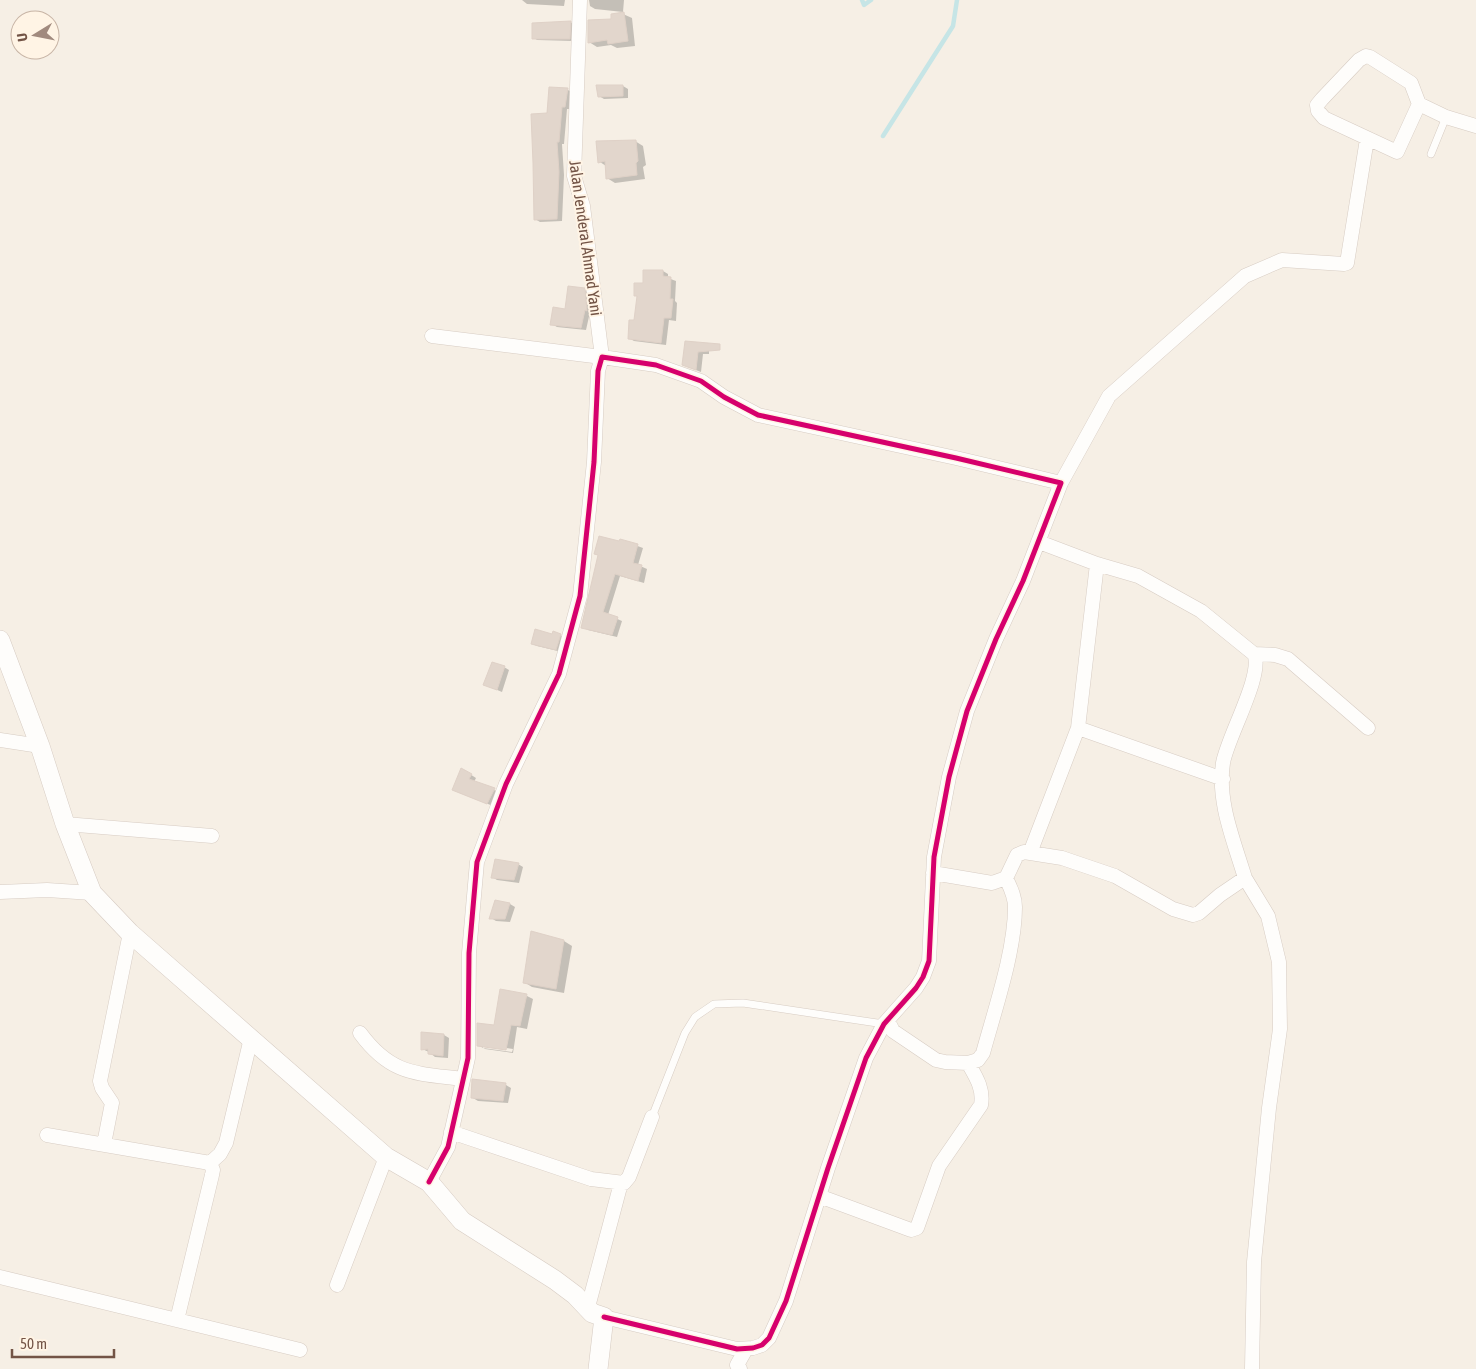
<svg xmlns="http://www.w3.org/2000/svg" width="1476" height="1369" viewBox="0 0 1476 1369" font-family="'Asap Condensed',sans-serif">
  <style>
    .shadow { fill: #0003; fill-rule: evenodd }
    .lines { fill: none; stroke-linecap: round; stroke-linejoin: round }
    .stream { stroke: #c6e5e6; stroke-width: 4.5 }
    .building { fill: #e2d6cc; stroke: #dfd1c7 }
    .lane-casing { stroke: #d7ccc3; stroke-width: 8 }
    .street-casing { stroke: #d7ccc3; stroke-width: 15 }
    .secondary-casing { stroke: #d6cbc2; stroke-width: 20 }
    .lane { stroke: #fefdfb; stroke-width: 7 }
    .street { stroke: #fefdfb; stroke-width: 14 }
    .secondary { stroke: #fefdfb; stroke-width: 19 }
    .cycleway-casing { stroke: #fff4e5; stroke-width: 8 }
    .cycleway { stroke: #d6006c; stroke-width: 5 }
    .labels { text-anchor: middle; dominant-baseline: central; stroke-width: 4; stroke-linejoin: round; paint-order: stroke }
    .street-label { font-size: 16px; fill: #735446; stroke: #fff4e5 }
  </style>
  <rect width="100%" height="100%" fill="#f6efe5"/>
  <path class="shadow" d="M 522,0 L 565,0 L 564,6 L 527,4 Z
    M 589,0 L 624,0 L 623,12 L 595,9 L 590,6 Z
    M 623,14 L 632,18 L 635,46 L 617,48 L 611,45 L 597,47 L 589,42 L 612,20 Z
    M 570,22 L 574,24 L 573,41 L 537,40 L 534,38 Z
    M 623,86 L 628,89 L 628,98 L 604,99 L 599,96 Z
    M 550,88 L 568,90 L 573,93 L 570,109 L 567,109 L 564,144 L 562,144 L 564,175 L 562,221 L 540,222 L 535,219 Z
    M 635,141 L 643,146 L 646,165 L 643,167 L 645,179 L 615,183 L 607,178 L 606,166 L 600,162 Z
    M 663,271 L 668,274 L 668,278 L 676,281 L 675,301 L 677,303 L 676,321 L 669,320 L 666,345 L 634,341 L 629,338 L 635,321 L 638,297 L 635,295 L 644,284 Z
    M 584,290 L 589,293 L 590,312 L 586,330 L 557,327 L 552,324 Z
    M 686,342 L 709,347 L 709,354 L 703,354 L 701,372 L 688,367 Z
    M 621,540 L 643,548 L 638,565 L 647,569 L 644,583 L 620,576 L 608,615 L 622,621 L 617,637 L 588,630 L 583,627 Z
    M 553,635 L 560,635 L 565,638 L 562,652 L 537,646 L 532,644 Z
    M 504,667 L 509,670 L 502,692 L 490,687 Z
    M 462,769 L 476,778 L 474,782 L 499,792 L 493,806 L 458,792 Z
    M 518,864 L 523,867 L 519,883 L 497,880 L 492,877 Z
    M 495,901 L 510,904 L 515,907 L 510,922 L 496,921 L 491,918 Z
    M 564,941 L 572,946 L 564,993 L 532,987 L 524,982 Z
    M 527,996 L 533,999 L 527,1029 L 517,1027 L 513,1053 L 485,1049 L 478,1045 ZM 483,1045 L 513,1049 L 512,1052 L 483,1048 Z
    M 422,1033 L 444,1035 L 449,1038 L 448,1058 L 435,1057 L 429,1052 L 422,1049 Z
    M 506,1085 L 511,1088 L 508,1103 L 478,1101 L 473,1098 Z"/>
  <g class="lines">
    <path class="stream" d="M 862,0 L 864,5 L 871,0
      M 883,136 L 953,26 L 957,0"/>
  </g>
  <path class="building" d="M 624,12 L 628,41 L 608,44 L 607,40 L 588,43 L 588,20 L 611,19 L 611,14 Z
    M 571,21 L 570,39 L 532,39 L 532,23 Z
    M 596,85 L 623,85 L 623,96 L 598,97 Z
    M 549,87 L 568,88 L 565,107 L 562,107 L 559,142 L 557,142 L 559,172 L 557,219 L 534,220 L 533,163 L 531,114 L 547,113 Z
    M 636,140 L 638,161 L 636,163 L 637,175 L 606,179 L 605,161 L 598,163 L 596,141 Z
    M 643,270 L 663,270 L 663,276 L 671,277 L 670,299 L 673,299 L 671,318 L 664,318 L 661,343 L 628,339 L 629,320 L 634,320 L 637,296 L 634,296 L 634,283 L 643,283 Z
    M 568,286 L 585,288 L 587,311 L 585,310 L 581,328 L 550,325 L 553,307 L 565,309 Z
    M 685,341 L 720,344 L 720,350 L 698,352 L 696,370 L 682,365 Z
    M 599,536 L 619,541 L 620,539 L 638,544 L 633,563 L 642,565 L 638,581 L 615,574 L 603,612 L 618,617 L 612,635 L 581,628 L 598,555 L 594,554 Z
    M 535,629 L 552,634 L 553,631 L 561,634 L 556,650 L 531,644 Z
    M 492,662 L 505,666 L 497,690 L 483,685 Z
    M 461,768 L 472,774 L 469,779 L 495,788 L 487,804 L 452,790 Z
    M 495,859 L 519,863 L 514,880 L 491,878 Z
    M 495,900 L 510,903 L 505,919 L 489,919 Z
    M 531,931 L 564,940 L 556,989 L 523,983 Z
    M 500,989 L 527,994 L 520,1026 L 511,1025 L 506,1050 L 477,1046 L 477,1023 L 494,1025 Z
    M 421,1032 L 444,1034 L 443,1056 L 428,1054 L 428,1049 L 421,1050 Z
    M 472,1079 L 506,1083 L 503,1101 L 471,1098 Z"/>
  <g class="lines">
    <g class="lane-casing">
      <path id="lane" d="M 1431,154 L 1446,117
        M 652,1117 L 685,1033 L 695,1017 L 714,1004 L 743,1003 L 884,1024"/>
    </g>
    <g class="street-casing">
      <path id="street" d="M 1366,56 L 1370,57 L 1411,83 L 1419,104 L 1397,152 L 1324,118 L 1318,111 L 1317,105 L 1322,99 L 1359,60 Z
        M 1419,104 L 1446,117 L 1476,126
        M 432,336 L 602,357 L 583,206 L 574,176 L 580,0
        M 1061,483 L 1109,396 L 1245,276 L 1282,260 L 1344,264 L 1347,263 L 1367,139
        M 1254,654 L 1275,655 L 1288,659 L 1368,728
        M 1078,728 L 1223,779
        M 0,740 L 40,746
        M 65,824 L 212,836
        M 1030,853 L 1078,728 L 1097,564
        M 933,873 L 992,883 L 1006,878 L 1017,855 L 1024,852 L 1062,858 L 1115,876 L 1173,909 L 1193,915 L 1199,913 L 1220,895 L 1245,878 C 1234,841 1217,802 1223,763 C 1227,738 1264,674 1254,654 L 1201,611 L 1138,576 L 1097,564 L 1039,542
        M 1245,878 L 1268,916 L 1279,962 L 1280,1029 L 1269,1108 L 1254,1262 L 1252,1369
        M 0,892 L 47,890 L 92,893
        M 888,1021 L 893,1031 L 936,1060 L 945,1062 L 968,1063 L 978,1060 L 983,1053 C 995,1009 1015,951 1015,907 C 1015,896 1010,887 1006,878
        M 360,1033 C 391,1075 415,1073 463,1079
        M 451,1132 L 591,1179 L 624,1183 L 629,1177 L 652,1117
        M 47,1135 L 210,1163 L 213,1170 L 212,1175 L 177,1320
        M 104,1144 L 112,1103 L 102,1088 L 100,1081 L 130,933
        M 210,1163 L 220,1154 L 226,1143 L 251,1038
        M 429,1182 L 448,1147 L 468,1058 L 469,953 L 477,862 L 506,784 L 559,674 L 580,596 L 594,462 L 598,371 L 602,357 L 656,365 L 701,381 L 724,397 L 758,415 L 956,458 L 1061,483 L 1023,581 L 996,639 L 967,711 L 949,777 L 934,857 L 929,961 L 923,977 L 916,988 L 884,1024 L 866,1058 L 828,1168 L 786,1301 L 769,1338 L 762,1345 L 753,1348 L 737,1349 L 604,1317
        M 819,1196 L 911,1230 L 917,1228 L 939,1166 L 981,1105 C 984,1089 976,1077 968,1063
        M 0,1277 L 300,1350
        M 337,1285 L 386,1157
        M 588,1307 L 621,1183
        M 740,1369 L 737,1365 L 746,1349"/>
    </g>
    <g class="secondary-casing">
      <path id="secondary" d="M 0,640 L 40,746 L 65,824 L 92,893 L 130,933 L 386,1157 L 429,1182 L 462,1221 L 555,1280 L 575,1295 L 592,1313 L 604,1317 L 598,1369"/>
    </g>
    <use href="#lane" class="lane"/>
    <use href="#street" class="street"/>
    <use href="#secondary" class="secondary"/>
    <g class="cycleway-casing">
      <path id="cycleway" d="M 429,1182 L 448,1147 L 468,1058 L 469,953 L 477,862 L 506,784 L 559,674 L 580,596 L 594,462 L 598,371 L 602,357 L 656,365 L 701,381 L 724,397 L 758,415 L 956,458 L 1061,483 L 1023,581 L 996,639 L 967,711 L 949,777 L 934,857 L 929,961 L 923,977 L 916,988 L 884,1024 L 866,1058 L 828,1168 L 786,1301 L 769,1338 L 762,1345 L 753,1348 L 737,1349 L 604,1317"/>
    </g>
    <use href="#cycleway" class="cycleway"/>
  </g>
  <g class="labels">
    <g class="street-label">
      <text transform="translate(586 238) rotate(82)">Jalan Jenderal Ahmad Yani</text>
    </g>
  </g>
  <g transform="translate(35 35) rotate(260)"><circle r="24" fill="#fff4e5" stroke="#c7b4a5"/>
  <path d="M0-4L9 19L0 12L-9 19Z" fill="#a18a7e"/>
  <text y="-8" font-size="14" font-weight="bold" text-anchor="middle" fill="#735446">U</text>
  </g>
  <path d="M12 1349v8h102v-8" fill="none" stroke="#735446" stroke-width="2.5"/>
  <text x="20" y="1349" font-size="15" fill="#735446" stroke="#fff4e5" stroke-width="4" paint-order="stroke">50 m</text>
</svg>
